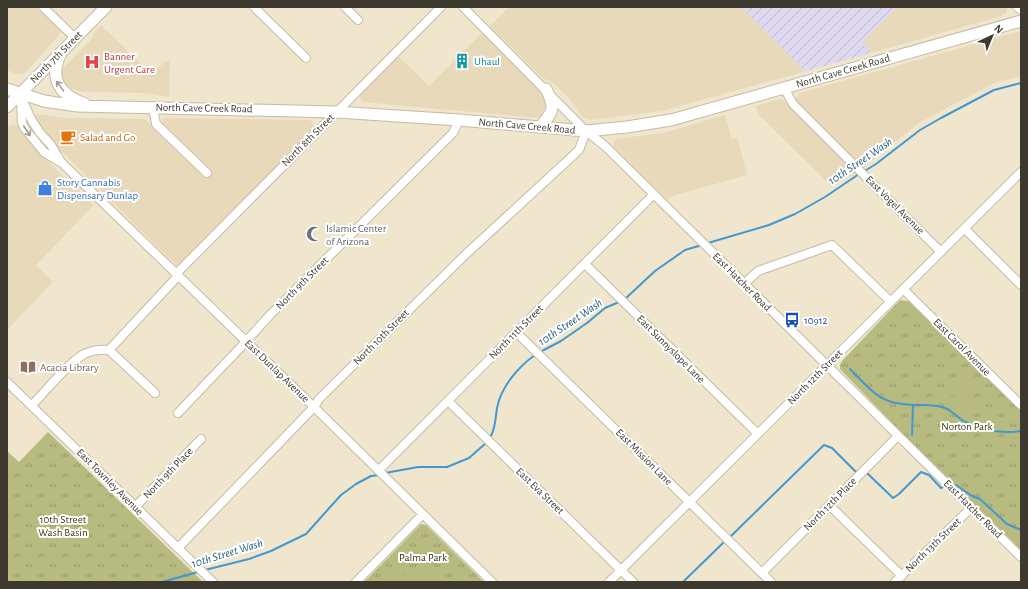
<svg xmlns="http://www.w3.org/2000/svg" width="1028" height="589" viewBox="0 0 1028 589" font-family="'Alegreya Sans',sans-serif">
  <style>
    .built { fill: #e7d9ba }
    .industrial { fill: url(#industrial-furrows) }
    .park { fill: url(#park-tufts) }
    .pitch { fill: #b7bb80 }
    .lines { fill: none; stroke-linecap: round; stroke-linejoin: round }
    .stream { stroke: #4398d0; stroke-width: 2 }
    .minor-casing { stroke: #c5bba4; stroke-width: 10 }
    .major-casing { stroke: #c5bba4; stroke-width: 13 }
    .minor { stroke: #fff; stroke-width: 8 }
    .major { stroke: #fff; stroke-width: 11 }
    .oneway { stroke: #9e9c97 }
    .labels { text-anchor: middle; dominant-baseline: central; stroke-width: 4; stroke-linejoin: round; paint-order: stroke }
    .health-label { font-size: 11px; fill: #be3a42; stroke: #fff; text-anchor: start }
    .street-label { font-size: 11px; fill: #3d392f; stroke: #fff }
    .culture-label { font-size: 11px; fill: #0d838f; stroke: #fff; text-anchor: start }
    .food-label { font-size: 11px; fill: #c56008; stroke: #fff; text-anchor: start }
    .shop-label { font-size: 11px; fill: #366cbe; stroke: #fff; text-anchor: start }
    .worship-label { font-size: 11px; fill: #5b616d; stroke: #fff; text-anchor: start }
    .transit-label { font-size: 11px; fill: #164399; stroke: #fff; text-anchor: start }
    .education-label { font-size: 11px; fill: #785e54; stroke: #fff; text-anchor: start }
    .park-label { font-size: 11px; fill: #373911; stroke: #fff }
    .water-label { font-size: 12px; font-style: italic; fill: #1f5c83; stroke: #fff }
  </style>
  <defs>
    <pattern id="industrial-furrows" width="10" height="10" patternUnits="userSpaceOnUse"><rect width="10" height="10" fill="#ded9ef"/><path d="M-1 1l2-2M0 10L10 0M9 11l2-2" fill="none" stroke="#bfbbcd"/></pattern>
    <pattern id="park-tufts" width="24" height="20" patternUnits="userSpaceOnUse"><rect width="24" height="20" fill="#b7bb80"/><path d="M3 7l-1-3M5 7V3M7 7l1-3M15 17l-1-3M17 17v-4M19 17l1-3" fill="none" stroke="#969969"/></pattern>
  </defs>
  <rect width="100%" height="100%" fill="#f0e6cd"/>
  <path class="built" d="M 7,7 L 36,7 L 60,29 L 61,33 L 26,72 L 21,74 L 16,74 L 7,70 Z
    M 509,7 L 741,7 L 801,67 L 803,72 L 662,111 L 590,120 L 584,118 L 568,97 L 553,83 L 543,78 L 490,26 Z
    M 897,7 L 1007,7 L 1007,9 L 1006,13 L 1001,16 L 871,53 L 869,49 L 862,42 Z
    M 101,25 L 150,73 L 170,59 L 169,97 L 146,93 L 88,92 L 78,91 L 65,86 L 60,74 L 62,69 L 91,40 L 96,30 Z
    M 1021,31 L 1021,76 L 994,83 L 919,123 L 863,168 L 796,102 L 795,99 L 800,93 Z
    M 482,33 L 549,99 L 550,107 L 541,117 L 538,118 L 363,102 L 360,98 L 361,93 L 398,56 L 429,86 Z
    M 781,99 L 786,102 L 856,173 L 832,187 L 759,115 L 755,106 Z
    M 37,114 L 66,118 L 145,119 L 205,178 L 211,171 L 163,124 L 162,123 L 163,118 L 310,120 L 314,125 L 314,128 L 182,264 L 178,265 L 175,264 L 48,138 L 34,118 Z
    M 725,115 L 731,137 L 733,139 L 737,137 L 747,175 L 669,197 L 667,200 L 614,147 L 613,144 L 616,139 L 663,133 Z
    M 13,124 L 18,126 L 21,129 L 42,156 L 94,205 L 36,265 L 53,282 L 7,330 L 7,127 Z"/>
  <path class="industrial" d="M 741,7 L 897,7 L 863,42 L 869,49 L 871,53 L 803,72 L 801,67 Z"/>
  <path class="park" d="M 900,300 L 908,301 L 910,300 L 1021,409 L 1021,550 L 898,429 L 840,369 L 840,365 L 842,361 Z
    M 48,432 L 203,582 L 7,582 L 7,451 L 19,462 Z
    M 421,524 L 426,525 L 484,582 L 364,582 Z"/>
  <path class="pitch" d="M 944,379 L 971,379 L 971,396 L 944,396 Z
    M 962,398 L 984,399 L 984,411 L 962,411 Z
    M 394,566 L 403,575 L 415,575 L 436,571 L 438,582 L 379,582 Z"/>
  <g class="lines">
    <path class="stream" d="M 863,172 L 876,164 L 920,130 L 941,118 L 994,90 L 1021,83
      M 708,243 L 769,225 L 795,214 L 825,197 L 859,174
      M 625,299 L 655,271 L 685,250 L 702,245
      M 540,352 L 561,341 L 587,323 L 605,308 L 619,302
      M 850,369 C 873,392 879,404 914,405 C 924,405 935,404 945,408 C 951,410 956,416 962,420 C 980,431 1000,434 1021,431
      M 912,435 L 913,405
      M 490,438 C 496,427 495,420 497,408 C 501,387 518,367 535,355
      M 385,473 L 418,467 L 447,467 L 469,458 L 486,443
      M 865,474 L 868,474 L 893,498 L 899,494 L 921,472 L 929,475 L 941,488 L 945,486
      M 951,485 L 956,485 L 972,496 L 980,499 L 1007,524 L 1021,530
      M 729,538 L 824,445 L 832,448 L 855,471 L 859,472
      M 205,570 L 249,559 L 271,551 L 306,534 L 341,495 L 356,484 L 371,476 L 379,475
      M 162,582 L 198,572
      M 683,582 L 725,541"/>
    <g class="minor-casing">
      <path id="minor" d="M 43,7 L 75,38
        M 254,7 L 306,58
        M 345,7 L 358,20
        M 463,7 L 586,131 L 605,146 L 1021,557
        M 1017,7 L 1021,10
        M 784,88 L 793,104 L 941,252
        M 20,94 L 31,119 L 40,133 L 51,145 L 61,162 L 318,411 L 492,582
        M 21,100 L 22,123 L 25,129 L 44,152 L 60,162
        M 153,107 L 156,124 L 207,173
        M 965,229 L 1021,285
        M 585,264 L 758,434
        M 176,274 L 441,7
        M 744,284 L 758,271 L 832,245 L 890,301
        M 903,289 L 1021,405
        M 516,332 L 771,582
        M 109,350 L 155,393
        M 7,382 L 213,582
        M 448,401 L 633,582
        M 32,405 C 47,390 66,365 84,354 C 92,350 100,349 109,350 L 178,276
        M 178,413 L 240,348 L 269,316 L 453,133 L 459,120
        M 379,470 L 654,194
        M 829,505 L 902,576
        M 135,507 L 201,439
        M 178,548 L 314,407 L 319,399 L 464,256 L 579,150 L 586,131
        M 762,573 L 898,436
        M 356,582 L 423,514
        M 609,582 L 1021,172
        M 895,582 L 971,508"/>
    </g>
    <g class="major-casing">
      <path id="major" d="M 60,55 C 49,80 60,95 85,104
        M 7,89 L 44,101 L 77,106 L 336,112 L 459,120 L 586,131 L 627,127 L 671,120 L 1021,21
        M 7,107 L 106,7
        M 540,127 C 553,112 556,108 546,89"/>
    </g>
    <use href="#minor" class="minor"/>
    <use href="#major" class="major"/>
  </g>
  <defs><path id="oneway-shaft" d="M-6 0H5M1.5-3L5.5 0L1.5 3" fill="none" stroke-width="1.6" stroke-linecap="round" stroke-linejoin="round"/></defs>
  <g class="oneway">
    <use href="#oneway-shaft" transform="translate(60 86) rotate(-126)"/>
    <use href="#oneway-shaft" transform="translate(27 131) rotate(57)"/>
  </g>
  <defs>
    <g id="building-bare" transform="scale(1.2)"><path d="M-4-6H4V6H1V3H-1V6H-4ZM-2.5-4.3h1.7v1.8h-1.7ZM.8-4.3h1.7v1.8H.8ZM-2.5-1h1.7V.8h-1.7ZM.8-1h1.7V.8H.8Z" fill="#0f9aa8" stroke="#fff" stroke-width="2.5" paint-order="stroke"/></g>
    <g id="hospital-bare" transform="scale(1.2)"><path d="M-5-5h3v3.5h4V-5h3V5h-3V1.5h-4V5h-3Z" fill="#e0444e" stroke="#fff" stroke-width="2.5" paint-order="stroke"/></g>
    <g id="cafe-bare" transform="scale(1.2)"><path d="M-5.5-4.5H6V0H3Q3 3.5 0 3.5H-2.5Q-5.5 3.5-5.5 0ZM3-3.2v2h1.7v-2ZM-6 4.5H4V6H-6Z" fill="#e8710a" stroke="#fff" stroke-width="2.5" paint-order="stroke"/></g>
    <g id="shop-bare" transform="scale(1.2)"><path d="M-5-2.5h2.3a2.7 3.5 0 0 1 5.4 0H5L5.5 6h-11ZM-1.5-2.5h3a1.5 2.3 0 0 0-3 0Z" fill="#3f7fe0" stroke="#fff" stroke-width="2.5" paint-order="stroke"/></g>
    <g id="mosque-bare" transform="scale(1.2)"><path d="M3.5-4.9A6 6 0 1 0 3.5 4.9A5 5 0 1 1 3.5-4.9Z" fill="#6b7280" stroke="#fff" stroke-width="2.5" paint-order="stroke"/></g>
    <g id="bus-bare" transform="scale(1.2)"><path d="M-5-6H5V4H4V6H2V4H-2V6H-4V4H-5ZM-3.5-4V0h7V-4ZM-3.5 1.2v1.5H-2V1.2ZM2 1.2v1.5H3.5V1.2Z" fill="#1a4fb4" stroke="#fff" stroke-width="2.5" paint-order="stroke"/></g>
    <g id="library-bare" transform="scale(1.2)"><path d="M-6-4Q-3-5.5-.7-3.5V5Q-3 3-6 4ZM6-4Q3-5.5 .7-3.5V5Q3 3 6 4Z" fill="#8d6e63" stroke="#fff" stroke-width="2.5" paint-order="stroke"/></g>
  </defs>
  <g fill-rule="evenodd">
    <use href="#building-bare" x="462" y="61"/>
    <use href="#hospital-bare" x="92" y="62"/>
    <use href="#cafe-bare" x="68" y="137"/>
    <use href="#shop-bare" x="45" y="188"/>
    <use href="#mosque-bare" x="314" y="234"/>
    <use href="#bus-bare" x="792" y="320"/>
    <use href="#library-bare" x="28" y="367"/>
  </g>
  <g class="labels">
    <g class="health-label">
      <text x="104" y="56">Banner<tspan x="104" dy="13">Urgent Care</tspan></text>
    </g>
    <g class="street-label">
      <text transform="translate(56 57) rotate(-45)">North 7th Street</text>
      <text transform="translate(843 71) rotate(-16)">North Cave Creek Road</text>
      <text transform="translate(204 108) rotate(1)">North Cave Creek Road</text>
      <text transform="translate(527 126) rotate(5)">North Cave Creek Road</text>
      <text transform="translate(308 140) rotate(-45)">North 8th Street</text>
      <text transform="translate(895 205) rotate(45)">East Vogel Avenue</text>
      <text transform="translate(742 282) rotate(45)">East Hatcher Road</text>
      <text transform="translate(302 283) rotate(-45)">North 9th Street</text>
      <text transform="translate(516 332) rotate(-45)">North 11th Street</text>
      <text transform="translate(381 337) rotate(-45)">North 10th Street</text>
      <text transform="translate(962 347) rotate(45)">East Carol Avenue</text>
      <text transform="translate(671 349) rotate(45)">East Sunnyslope Lane</text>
      <text transform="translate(277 371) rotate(44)">East Dunlap Avenue</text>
      <text transform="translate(815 377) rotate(-45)">North 12th Street</text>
      <text transform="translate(644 457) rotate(45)">East Mission Lane</text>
      <text transform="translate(168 473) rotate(-46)">North 9th Place</text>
      <text transform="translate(110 482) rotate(45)">East Townley Avenue</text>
      <text transform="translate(540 491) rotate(44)">East Eva Street</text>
      <text transform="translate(830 504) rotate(-45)">North 12th Place</text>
      <text transform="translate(973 509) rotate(45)">East Hatcher Road</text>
      <text transform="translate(933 545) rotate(-44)">North 13th Street</text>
    </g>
    <g class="culture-label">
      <text x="474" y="61">Uhaul</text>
    </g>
    <g class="food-label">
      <text x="80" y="137">Salad and Go</text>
    </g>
    <g class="shop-label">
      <text x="57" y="182">Story Cannabis<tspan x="57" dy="13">Dispensary Dunlap</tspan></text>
    </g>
    <g class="worship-label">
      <text x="326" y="228">Islamic Center<tspan x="326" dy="13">of Arizona</tspan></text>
    </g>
    <g class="transit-label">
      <text x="804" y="320">10912</text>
    </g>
    <g class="education-label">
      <text x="40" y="367">Acacia Library</text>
    </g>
    <g class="park-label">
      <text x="967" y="426">Norton Park</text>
      <text x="63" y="519">10th Street<tspan x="63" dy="13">Wash Basin</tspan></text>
      <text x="423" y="557">Palma Park</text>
    </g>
    <g class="water-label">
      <text transform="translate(860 161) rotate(-34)">10th Street Wash</text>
      <text transform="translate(570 322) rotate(-34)">10th Street Wash</text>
      <text transform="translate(227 553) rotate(-17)">10th Street Wash</text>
    </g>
  </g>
  <rect width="1028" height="589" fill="none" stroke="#3d392f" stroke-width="16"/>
  <g transform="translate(992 36) rotate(44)" stroke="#ffffff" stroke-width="3" paint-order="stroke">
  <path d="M0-3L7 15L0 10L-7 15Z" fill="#3d392f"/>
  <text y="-6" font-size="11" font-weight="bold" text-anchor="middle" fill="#3d392f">N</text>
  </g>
</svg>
